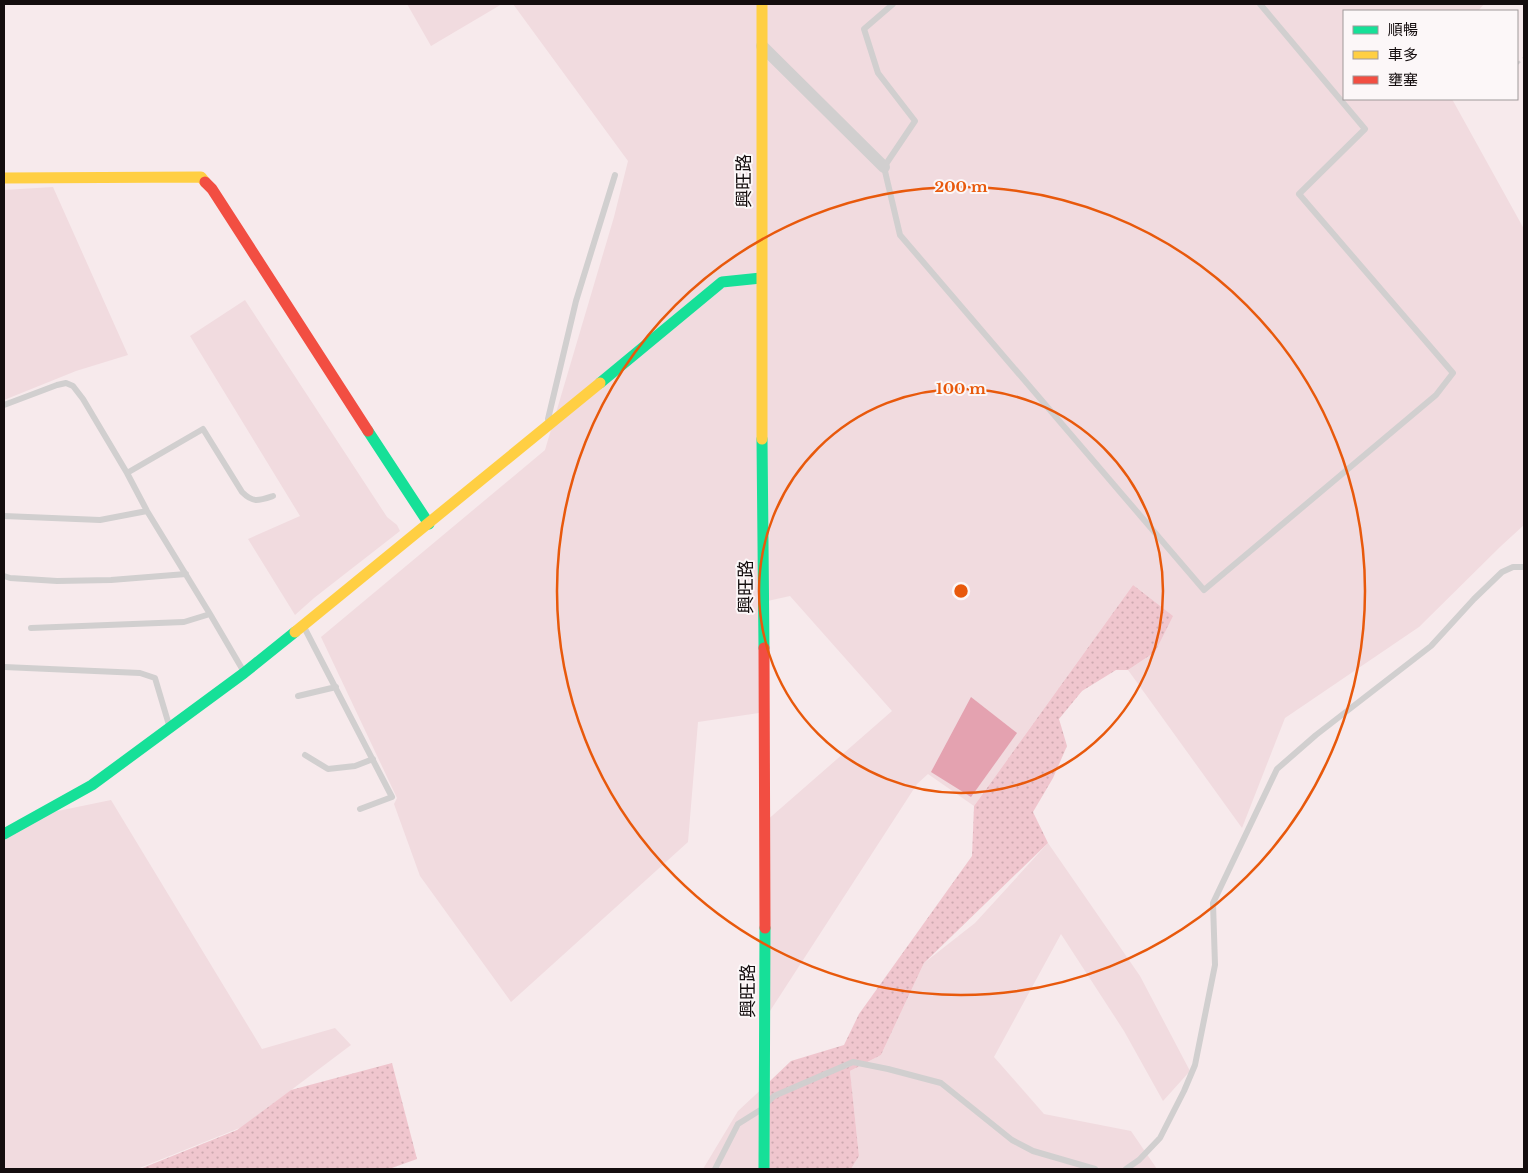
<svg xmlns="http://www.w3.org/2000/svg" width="1528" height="1173" viewBox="0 0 1528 1173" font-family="'Libre Baskerville','Noto Sans TC',serif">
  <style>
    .built { fill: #f1dbdf }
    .grass { fill: url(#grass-dots) }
    .water { fill: #e4a2b0 }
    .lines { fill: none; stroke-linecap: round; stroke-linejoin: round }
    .path { stroke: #d5d1d2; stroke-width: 2.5; stroke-dasharray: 4 4; stroke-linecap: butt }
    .lane { stroke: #d1cfcf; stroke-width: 6 }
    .street { stroke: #d1cfcf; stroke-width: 12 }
    .fast { stroke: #16e098; stroke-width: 11 }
    .slow { stroke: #ffcf43; stroke-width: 11 }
    .jam { stroke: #f24e42; stroke-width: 11 }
    .ring { fill: none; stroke: #e8590c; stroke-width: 2.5 }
    .labels { text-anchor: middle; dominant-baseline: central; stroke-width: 4; stroke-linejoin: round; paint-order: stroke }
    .street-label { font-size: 18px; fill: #140d0e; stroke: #fcf7f8 }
    .centre { fill: #e8590c; stroke: #fcf7f8; stroke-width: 2.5 }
    .ring-label { font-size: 15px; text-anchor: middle; font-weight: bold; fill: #e8590c; stroke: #fcf7f8; stroke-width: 4; stroke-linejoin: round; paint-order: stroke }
  </style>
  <defs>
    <pattern id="grass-dots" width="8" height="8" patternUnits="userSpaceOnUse" patternTransform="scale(1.25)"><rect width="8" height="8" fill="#f0c6ce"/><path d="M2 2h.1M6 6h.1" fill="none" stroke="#cda9b0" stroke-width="1.8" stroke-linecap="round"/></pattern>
  </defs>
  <rect width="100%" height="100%" fill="#f7eaec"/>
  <path class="built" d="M 407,4 L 502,4 L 431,46 Z
    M 513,4 L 1484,4 L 1478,11 L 1344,11 L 1344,99 L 1452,99 L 1524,229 L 1524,525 L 1501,546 L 1419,627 L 1285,718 L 1242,828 L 1128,670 L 1155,652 L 1133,585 L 974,806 L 928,774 L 917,784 L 770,1011 L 765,822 L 892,711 L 790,596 L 763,602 L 766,712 L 698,722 L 688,842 L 511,1002 L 420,876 L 394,804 L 397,798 L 321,637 L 545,450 L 614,217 L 628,161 Z
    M 53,187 L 128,355 L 76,371 L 4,400 L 4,190 Z
    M 245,300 L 387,517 L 397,525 L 400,531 L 314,598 L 295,615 L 248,539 L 300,516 L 190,336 Z
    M 111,800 L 262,1049 L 335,1028 L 351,1045 L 242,1127 L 137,1169 L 4,1169 L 4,834 L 19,819 Z
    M 1048,843 L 1140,976 L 1190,1071 L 1163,1101 L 1124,1031 L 1061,934 L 994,1057 L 1044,1114 L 1131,1131 L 1157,1169 L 851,1169 L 859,1156 L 850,1071 L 881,1055 L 924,963 L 975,923 Z
    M 770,1081 L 767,1169 L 703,1169 L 738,1111 Z"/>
  <path class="grass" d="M 1133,585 L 1173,616 L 1155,652 L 1128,670 L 1116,670 L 1082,691 L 1059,719 L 1067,746 L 1053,778 L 1033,812 L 1048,843 L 924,963 L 881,1055 L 850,1071 L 859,1156 L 851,1169 L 767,1169 L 770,1081 L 791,1061 L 844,1045 L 859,1014 L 972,856 L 974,806 Z
    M 392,1063 L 417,1159 L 389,1169 L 140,1169 L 237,1130 L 291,1090 Z"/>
  <path class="water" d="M 971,697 L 1017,733 L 971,797 L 931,772 Z"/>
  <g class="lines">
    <path class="path" d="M 1517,64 L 1524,58"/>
    <path class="lane" d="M 893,4 L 864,29 L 878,73 L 915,121 L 884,167 L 900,235 L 1204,590 L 1436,395 L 1453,373 L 1299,194 L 1365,129 L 1260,4
      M 4,405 L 57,385 L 66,383 L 73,386 L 83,399 L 127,473 L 147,511 L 210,614 L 244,672
      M 548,419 L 576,301 L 615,175
      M 127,473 L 203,429 L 242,492 C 253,503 258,501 273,496
      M 4,516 L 100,520 L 147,511
      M 4,576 L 10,578 L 57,581 L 111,580 L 186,574
      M 304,627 L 392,797 L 360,809
      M 31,628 L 184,622 L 210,614
      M 4,667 L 140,673 L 155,678 L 169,725
      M 298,696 L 336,687
      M 305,755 L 328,769 L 355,766 L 373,759
      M 769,1101 L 774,1096 L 853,1062 L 888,1069 L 941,1083 L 1012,1140 L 1033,1151 L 1095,1169
      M 715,1169 L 738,1124 L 762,1109
      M 1126,1169 L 1139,1160 L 1160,1138 L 1184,1091 L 1195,1065 L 1215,965 L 1213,903 L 1277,769 L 1316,735 L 1431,646 L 1474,599 L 1502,572 L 1513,567 L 1524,567"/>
    <path class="street" d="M 762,46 L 884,167"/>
    <path class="fast" d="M 600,383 L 722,282 L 761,278
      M 368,431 L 429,524
      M 762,439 L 764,648
      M 4,834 L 92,785 L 244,673 L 295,632
      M 764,1169 L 765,928"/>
    <path class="slow" d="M 762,4 L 762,439
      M 4,178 L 201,177 L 205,182
      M 295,632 L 600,383"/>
    <path class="jam" d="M 205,182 L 212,189 L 368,431
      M 764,648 L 765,928"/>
  </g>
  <g class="ring">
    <circle cx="961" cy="591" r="202"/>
    <circle cx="961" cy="591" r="404"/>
  </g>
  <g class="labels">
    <g class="street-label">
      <text transform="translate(744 181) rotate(-90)">興旺路</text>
      <text transform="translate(746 587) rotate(-90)">興旺路</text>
      <text transform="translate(748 991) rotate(-90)">興旺路</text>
    </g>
  </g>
  <circle cx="961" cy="591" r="8" class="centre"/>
  <g class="ring-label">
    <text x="961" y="192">200 m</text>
    <text x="961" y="394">100 m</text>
  </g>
  <rect width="1528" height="1173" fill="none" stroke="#140d0e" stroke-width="10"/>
  <rect x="1343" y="10" width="175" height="90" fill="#fcf7f8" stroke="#9f999a"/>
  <rect x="1353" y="26" width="25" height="8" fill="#16e098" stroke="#9f999a"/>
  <text x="1388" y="35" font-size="15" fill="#140d0e">順暢</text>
  <rect x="1353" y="51" width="25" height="8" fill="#ffcf43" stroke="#9f999a"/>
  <text x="1388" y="60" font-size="15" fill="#140d0e">車多</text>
  <rect x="1353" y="76" width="25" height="8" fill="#f24e42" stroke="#9f999a"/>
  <text x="1388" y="85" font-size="15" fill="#140d0e">壅塞</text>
</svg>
